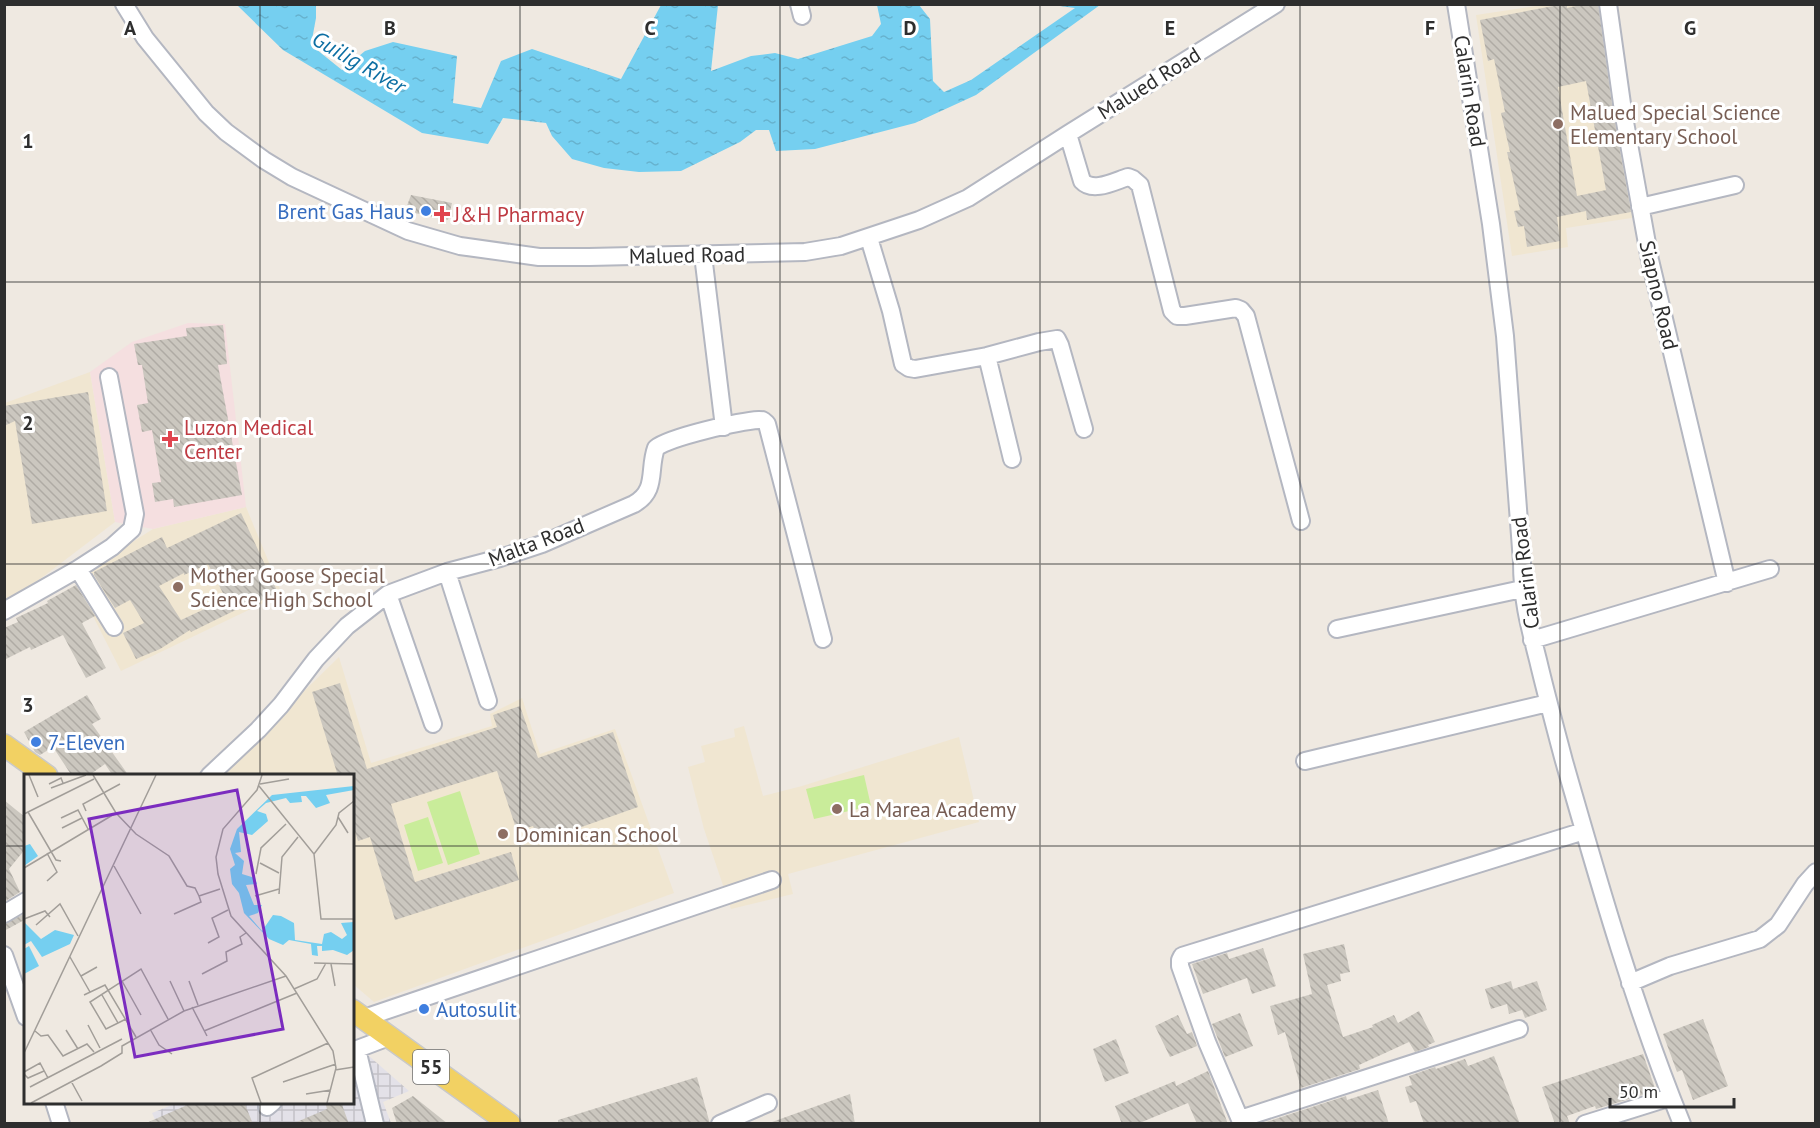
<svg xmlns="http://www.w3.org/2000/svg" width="1820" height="1128" viewBox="0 0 1820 1128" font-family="'PT Sans',sans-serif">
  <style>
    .industrial { fill: url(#industrial-grid) }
    .education { fill: #f0e6d1 }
    .medical { fill: #f5dfe0 }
    .pitch { fill: #c9ec9a }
    .water { fill: url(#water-ripples) }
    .building { fill: url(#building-back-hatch); fill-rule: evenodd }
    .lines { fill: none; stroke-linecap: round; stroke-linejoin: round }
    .minor-casing { stroke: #b4b7c1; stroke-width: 20 }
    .major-casing { stroke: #c9c9c9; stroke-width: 24 }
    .minor { stroke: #fff; stroke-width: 16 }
    .major { stroke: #f2d163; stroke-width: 21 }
    .grid { fill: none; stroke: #2e2e2e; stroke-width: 1.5; stroke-opacity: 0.55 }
    .education-dot { fill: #8d6e63; stroke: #fff; stroke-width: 2 }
    .shop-dot { fill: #3f7fe0; stroke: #fff; stroke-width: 2 }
    .health-dot { fill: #e0444e; stroke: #fff; stroke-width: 2 }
    .labels { text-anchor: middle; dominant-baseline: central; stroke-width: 6; stroke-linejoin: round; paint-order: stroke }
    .shield { fill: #fff; stroke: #6d6d6d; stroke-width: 1.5 }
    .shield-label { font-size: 20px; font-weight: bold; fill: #2e2e2e }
    .street-label { font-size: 21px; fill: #2e2e2e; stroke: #fff }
    .education-label { font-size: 21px; fill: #785e54; stroke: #fff; text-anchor: start }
    .shop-label { font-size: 21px; fill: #366cbe; stroke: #fff; text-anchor: start }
    .health-label { font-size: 21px; fill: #be3a42; stroke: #fff; text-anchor: start }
    .water-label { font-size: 22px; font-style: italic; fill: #0d6fa3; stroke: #fff }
    .inset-road { fill: none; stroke: #a29e99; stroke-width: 1.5 }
    .view { fill: #7b2cbf; fill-opacity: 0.15; stroke: #7b2cbf; stroke-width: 3 }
    .inset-edge { fill: none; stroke: #2e2e2e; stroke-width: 3 }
    .grid-label { font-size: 20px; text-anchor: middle; font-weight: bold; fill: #2e2e2e; stroke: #fff; stroke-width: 6; stroke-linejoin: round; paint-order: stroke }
  </style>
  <defs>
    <pattern id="industrial-grid" width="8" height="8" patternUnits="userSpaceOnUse" patternTransform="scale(1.5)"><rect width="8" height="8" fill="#e3e1e8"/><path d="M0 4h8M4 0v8" fill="none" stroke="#c3c1c7"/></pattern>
    <pattern id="water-ripples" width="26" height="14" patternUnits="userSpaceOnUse" patternTransform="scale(1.5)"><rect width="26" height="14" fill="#75cff0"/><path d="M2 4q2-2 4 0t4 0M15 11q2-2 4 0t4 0" fill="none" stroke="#66b2ce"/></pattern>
    <pattern id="building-back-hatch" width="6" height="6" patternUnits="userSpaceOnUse" patternTransform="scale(1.5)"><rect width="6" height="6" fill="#cbc7bf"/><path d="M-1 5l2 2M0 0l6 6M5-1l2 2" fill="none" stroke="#afaba4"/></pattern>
  </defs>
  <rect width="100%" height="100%" fill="#efe9e1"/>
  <path class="industrial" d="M 353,1042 L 409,1091 L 383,1102 L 391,1123 L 157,1124 L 152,1113 L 177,1103 L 352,1102 Z"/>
  <path class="education" d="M 1543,5 L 1607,5 L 1638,217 L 1566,228 L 1568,247 L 1512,256 L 1476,15 Z
    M 90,372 L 115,522 L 40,579 L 5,601 L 5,403 Z
    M 246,507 L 282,594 L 121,671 L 74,579 L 153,529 Z
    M 339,657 L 371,763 L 492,726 L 490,714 L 522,698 L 540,754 L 615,729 L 674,893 L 374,1002 L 353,984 L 352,776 L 217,776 Z
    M 744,726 L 763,796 L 802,786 L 959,737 L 979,822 L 788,874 L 793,894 L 731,909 L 704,829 L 688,767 L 705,762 L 701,746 L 735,737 L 734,729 Z"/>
  <path class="medical" d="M 188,323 L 225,324 L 246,507 L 153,529 L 115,522 L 90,372 L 132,342 Z"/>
  <path class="pitch" d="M 864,775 L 871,806 L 814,819 L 806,789 Z
    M 460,791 L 480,854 L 448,865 L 427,802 Z
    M 428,817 L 443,863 L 418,871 L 404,825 Z"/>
  <path class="water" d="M 237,5 L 316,5 L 316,18 L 311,45 L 342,70 L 365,51 L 393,42 L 457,56 L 453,103 L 481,108 L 501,61 L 532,49 L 621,79 L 661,5 L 718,5 L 711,71 L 751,56 L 775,53 L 798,59 L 872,36 L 881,24 L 877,5 L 919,5 L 930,19 L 933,81 L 944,92 L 971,80 L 1075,8 L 1052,5 L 1100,5 L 976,95 L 915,123 L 815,149 L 776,151 L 769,130 L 756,130 L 740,142 L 681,171 L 639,172 L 604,168 L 572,159 L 552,136 L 546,123 L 503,118 L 488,144 L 422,133 L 283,50 Z"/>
  <path class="building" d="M 1564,4 L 1567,4 L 1567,8 L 1585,4 L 1598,4 L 1613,112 L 1631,212 L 1587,220 L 1586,211 L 1557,217 L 1560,241 L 1527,247 L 1524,226 L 1518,227 L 1514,211 L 1520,210 L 1507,152 L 1510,152 L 1501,113 L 1505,112 L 1494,59 L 1488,61 L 1480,20 ZM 1586,81 L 1606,190 L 1577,196 L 1558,87 Z
    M 411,195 L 452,203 L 448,220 L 405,211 Z
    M 223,325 L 227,364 L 218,365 L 242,495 L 174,507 L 173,499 L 155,502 L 152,483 L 161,482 L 152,430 L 142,432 L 137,405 L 148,403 L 142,365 L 138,365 L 134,344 L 187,336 L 186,328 Z
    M 88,392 L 107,511 L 32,524 L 15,421 L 4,426 L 4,406 Z
    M 241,513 L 278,593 L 258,602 L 258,599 L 191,632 L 190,630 L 160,649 L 136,659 L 123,633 L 144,623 L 130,600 L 115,608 L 94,575 L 94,572 L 162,537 L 167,548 ZM 208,564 L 226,599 L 181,620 L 159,586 L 184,573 L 184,575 Z
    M 76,585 L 95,616 L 82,623 L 106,668 L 86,678 L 63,635 L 31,650 L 30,647 L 4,660 L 4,628 L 18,622 L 16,618 L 48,603 L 47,601 Z
    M 340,683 L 367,769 L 497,727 L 493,715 L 520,706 L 538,758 L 613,732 L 638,807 L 539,842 L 533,826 L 517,831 L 497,771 L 391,804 L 415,882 L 511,852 L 519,880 L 395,920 L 370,837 L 358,841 L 352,822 L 352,776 L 338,776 L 312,692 Z
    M 87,695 L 101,719 L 92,724 L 129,776 L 113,776 L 105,764 L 88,776 L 72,776 L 53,747 L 40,755 L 35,752 L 24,732 Z
    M 4,800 L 26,818 L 26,848 L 9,869 L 20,892 L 4,902 Z
    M 26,913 L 26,919 L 4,931 L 4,924 Z
    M 1344,944 L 1350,972 L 1340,974 L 1341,981 L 1327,985 L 1343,1037 L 1373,1027 L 1372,1025 L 1394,1015 L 1398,1023 L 1419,1011 L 1435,1042 L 1428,1045 L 1429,1047 L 1415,1052 L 1409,1042 L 1359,1065 L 1360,1069 L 1301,1088 L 1285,1032 L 1278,1035 L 1270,1006 L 1312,994 L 1303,954 Z
    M 1263,948 L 1276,986 L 1252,994 L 1247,978 L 1203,994 L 1192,964 L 1227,953 L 1229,959 Z
    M 1511,981 L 1513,989 L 1537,981 L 1547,1010 L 1525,1018 L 1522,1010 L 1509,1014 L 1507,1004 L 1491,1009 L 1485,989 Z
    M 1240,1013 L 1253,1046 L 1225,1057 L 1212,1024 Z
    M 1178,1015 L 1187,1034 L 1192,1032 L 1197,1046 L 1170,1057 L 1155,1026 Z
    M 1703,1019 L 1728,1086 L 1693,1100 L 1682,1070 L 1677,1072 L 1663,1034 Z
    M 1116,1039 L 1129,1073 L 1105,1082 L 1093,1049 Z
    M 1643,1054 L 1656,1091 L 1596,1109 L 1595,1106 L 1567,1116 L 1570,1124 L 1555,1124 L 1542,1087 Z
    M 1494,1056 L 1520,1124 L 1424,1124 L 1416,1101 L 1410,1103 L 1405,1087 L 1412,1085 L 1409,1076 L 1435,1067 L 1436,1069 L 1465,1059 L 1468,1066 Z
    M 1208,1071 L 1228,1124 L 1197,1124 L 1188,1103 L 1137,1124 L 1122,1124 L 1115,1106 L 1175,1081 L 1176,1086 Z
    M 697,1077 L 710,1124 L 558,1124 L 558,1120 Z
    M 1378,1090 L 1389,1124 L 1260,1124 L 1346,1096 L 1347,1100 Z
    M 850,1094 L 855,1124 L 773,1124 L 772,1122 Z
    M 413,1096 L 448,1124 L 397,1124 L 392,1108 Z
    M 194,1102 L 244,1102 L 253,1124 L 144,1124 Z
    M 325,1102 L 341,1102 L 349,1124 L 292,1124 L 327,1109 Z"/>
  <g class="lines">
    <g class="minor-casing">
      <path id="minor" d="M 124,4 L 145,38 L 206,113 L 226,132 L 264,160 L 292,177 L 408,231 L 460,246 L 539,257 L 589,257 L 805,252 L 841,246 L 919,220 L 968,198 L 1068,134 L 1276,4
        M 799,4 L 802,16
        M 1456,4 L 1491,224 L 1505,336 L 1522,562 C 1522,599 1529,625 1538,660 C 1546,694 1555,727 1564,761 C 1599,883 1634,1006 1682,1124
        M 1608,4 L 1623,111 L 1650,260 L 1727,583
        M 1068,134 L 1082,181 C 1093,193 1115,181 1128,177 L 1133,179 L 1140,185 L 1172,311 L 1177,316 L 1185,316 L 1236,308 L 1241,310 L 1246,316 L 1301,521
        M 1640,207 L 1735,185
        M 869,238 L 891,311 L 903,364 L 909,368 L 915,369 L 987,356 L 1039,342 L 1057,339 L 1060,345 L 1084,429
        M 703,255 L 724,427
        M 987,356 L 1012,459
        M 78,569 L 114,627
        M 447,572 L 488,701
        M 388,594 L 433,724
        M 4,611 L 78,569 L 112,547 L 132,529 L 135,514 L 109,377
        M 1337,629 L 1522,589
        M 1532,640 L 1770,569
        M 1305,761 L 1548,703
        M 209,776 L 258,730 L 281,705 L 316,659 L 347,626 L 388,594 L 447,572 L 500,558 L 542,544 L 634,504 C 658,490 648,470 656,448 C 670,437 740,421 759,420 C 764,420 763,420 767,424 L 823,639
        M 4,914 L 26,901
        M 4,955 L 26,1017
        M 1630,983 L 1670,966 L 1760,939 L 1778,925 L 1805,884 L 1816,872
        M 364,1018 L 772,880
        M 357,1049 L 375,1124
        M 352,1051 L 389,1037
        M 54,1102 L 61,1124
        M 267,1107 L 273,1102
        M 1240,1119 L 1519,1029
        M 720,1124 L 768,1103
        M 1242,1124 L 1207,1042 L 1180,966 L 1180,960 L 1182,956 L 1584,831
        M 1585,1124 L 1671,1097"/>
    </g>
    <g class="major-casing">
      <path id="major" d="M 4,745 L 47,776
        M 352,1010 L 510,1124"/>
    </g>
    <use href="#minor" class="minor"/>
    <use href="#major" class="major"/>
  </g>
  <path class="grid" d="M 260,4 L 260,776M 520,4 L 520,1124M 780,4 L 780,1124M 1040,4 L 1040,1124M 1300,4 L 1300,1124M 1560,4 L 1560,1124M 4,282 L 1816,282M 4,564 L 1816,564M 4,846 L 26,846M 352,846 L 1816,846M 260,1102 L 260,1124"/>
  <g class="education-dot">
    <circle cx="1558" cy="124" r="6"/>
    <circle cx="178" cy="587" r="6"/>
    <circle cx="837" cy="809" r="6"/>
    <circle cx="503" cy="834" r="6"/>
  </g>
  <g class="shop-dot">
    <circle cx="426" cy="211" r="6"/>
    <circle cx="36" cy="742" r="6"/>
    <circle cx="424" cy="1009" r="6"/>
  </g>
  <g class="health-dot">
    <path d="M439 205h6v6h6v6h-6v6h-6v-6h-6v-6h6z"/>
    <path d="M167 430h6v6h6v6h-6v6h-6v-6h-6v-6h6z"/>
  </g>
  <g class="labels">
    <rect class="shield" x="413" y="1050" width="36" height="34" rx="4.5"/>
    <g class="shield-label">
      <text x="431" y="1067">55</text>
    </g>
    <g class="street-label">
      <text transform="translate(1149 83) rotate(-32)">Malued Road</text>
      <text transform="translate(1470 91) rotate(81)">Calarin Road</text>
      <text transform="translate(687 255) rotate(-1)">Malued Road</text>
      <text transform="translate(1659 295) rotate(77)">Siapno Road</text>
      <text transform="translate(536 542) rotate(-21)">Malta Road</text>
      <text transform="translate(1525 573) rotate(-97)">Calarin Road</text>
    </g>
    <g class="education-label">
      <text x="1570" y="112">Malued Special Science<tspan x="1570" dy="24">Elementary School</tspan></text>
      <text x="190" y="575">Mother Goose Special<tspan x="190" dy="24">Science High School</tspan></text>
      <text x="849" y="809">La Marea Academy</text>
      <text x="515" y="834">Dominican School</text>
    </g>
    <g class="shop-label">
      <text x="414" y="211" text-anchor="end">Brent Gas Haus</text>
      <text x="48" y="742">7-Eleven</text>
      <text x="436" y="1009">Autosulit</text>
    </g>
    <g class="health-label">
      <text x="454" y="214">J&amp;H Pharmacy</text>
      <text x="184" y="427">Luzon Medical<tspan x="184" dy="24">Center</tspan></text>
    </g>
    <g class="water-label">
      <text transform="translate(359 62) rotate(30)">Guilig River</text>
    </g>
  </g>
  <g transform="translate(24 774)">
    <rect width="330" height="330" fill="#efe9e1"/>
    <path d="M 330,12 L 330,16 L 302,21 L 306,29 L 292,34 L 282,22 L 277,22 L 278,28 L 266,29 L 262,24 L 242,29 L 233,37 L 242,40 L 244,47 L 228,61 L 215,58 L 217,78 L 211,79 L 220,87 L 218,100 L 231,104 L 233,110 L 222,111 L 230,131 L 238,131 L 234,139 L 225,142 L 238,157 L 249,141 L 257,142 L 270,149 L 271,166 L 298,170 L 300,160 L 307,158 L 318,165 L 323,161 L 317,149 L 330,148 L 330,176 L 323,181 L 309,176 L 298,177 L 298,172 L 293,172 L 294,182 L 288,181 L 287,170 L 265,166 L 259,171 L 245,165 L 220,139 L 215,119 L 208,110 L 206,95 L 211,91 L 206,75 L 213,55 L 248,21 ZM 6,70 L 14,82 L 0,92 L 0,72 ZM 0,148 L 17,165 L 31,156 L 50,161 L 46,170 L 18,183 L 7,167 L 0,171 ZM 5,172 L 15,192 L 0,200 L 0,175 Z" fill="#75cff0"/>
    <path class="inset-road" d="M 5,1 L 14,23M 69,1 L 92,39 L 112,60 L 145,82 L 163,112 L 171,114 L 175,122M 238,1 L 233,16 L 199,55 L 192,83 L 194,100 L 207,142 L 262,202 L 309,277 L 312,294 L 303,329M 25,10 L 37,4 L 39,9M 236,10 L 265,5M 235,12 L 290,80 L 297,145 L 330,145M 27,14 L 62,1M 62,37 L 59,30 L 96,10M 4,38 L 32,86 L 37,87M 0,40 L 70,5M 314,43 L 324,59M 37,44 L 54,36 L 64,55M 38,54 L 58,44M 290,80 L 312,51 L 315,39 L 330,27M 236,89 L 255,99M 90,92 L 117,140M 0,94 L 92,39M 232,100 L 237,74 L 262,50M 23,107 L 33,98 L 23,79M 255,120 L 258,83 L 274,63M 175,122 L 196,115M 231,122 L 255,115M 150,140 L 177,128 L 175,122M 0,145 L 21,137 L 26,143M 12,151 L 36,130 L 54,162M 184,169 L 195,163 L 188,144 L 204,136M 46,183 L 66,218M 290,189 L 330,190M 307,190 L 311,212M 178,200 L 203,187 L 202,178 L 218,170 L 216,163 L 222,159M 57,202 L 73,193M 98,207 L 117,241M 146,207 L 160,237M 165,207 L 174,231M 270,215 L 293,205 L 302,189M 60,221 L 81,211 L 112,263M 78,221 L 94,249M 168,233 L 183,262M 102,245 L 82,255 L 66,228 L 117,195 L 144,245M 64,251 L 76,274M 126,255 L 135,271 L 148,280M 42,256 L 54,275M 11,257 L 17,262 L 24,261 L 39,282 L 63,270 L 70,278M 180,257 L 273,219M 0,279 L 132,1M 311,296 L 330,293M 0,298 L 16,289 L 24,304M 0,300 L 4,304 L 20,297M 47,307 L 58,327M 259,308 L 312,290M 6,313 L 98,265M 282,320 L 307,316M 7,329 L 77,292 L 98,279 L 98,272 L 160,237 L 262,202M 237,329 L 228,304 L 304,269"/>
    <path class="view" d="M 213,16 L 259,255 L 111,283 L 65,45 Z"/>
    <rect width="330" height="330" class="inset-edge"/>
  </g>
  <g class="grid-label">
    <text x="130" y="35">A</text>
    <text x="390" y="35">B</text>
    <text x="650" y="35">C</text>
    <text x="910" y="35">D</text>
    <text x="1170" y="35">E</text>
    <text x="1430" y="35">F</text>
    <text x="1690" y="35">G</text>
    <text x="28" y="148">1</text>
    <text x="28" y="430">2</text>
    <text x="28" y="712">3</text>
  </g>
  <rect width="1820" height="1128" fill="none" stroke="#2e2e2e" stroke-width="12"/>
  <path d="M1610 1098v9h124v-9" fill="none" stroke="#2e2e2e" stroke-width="3"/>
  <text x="1619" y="1098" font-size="18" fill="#2e2e2e" stroke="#ffffff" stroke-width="4.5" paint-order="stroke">50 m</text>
</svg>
